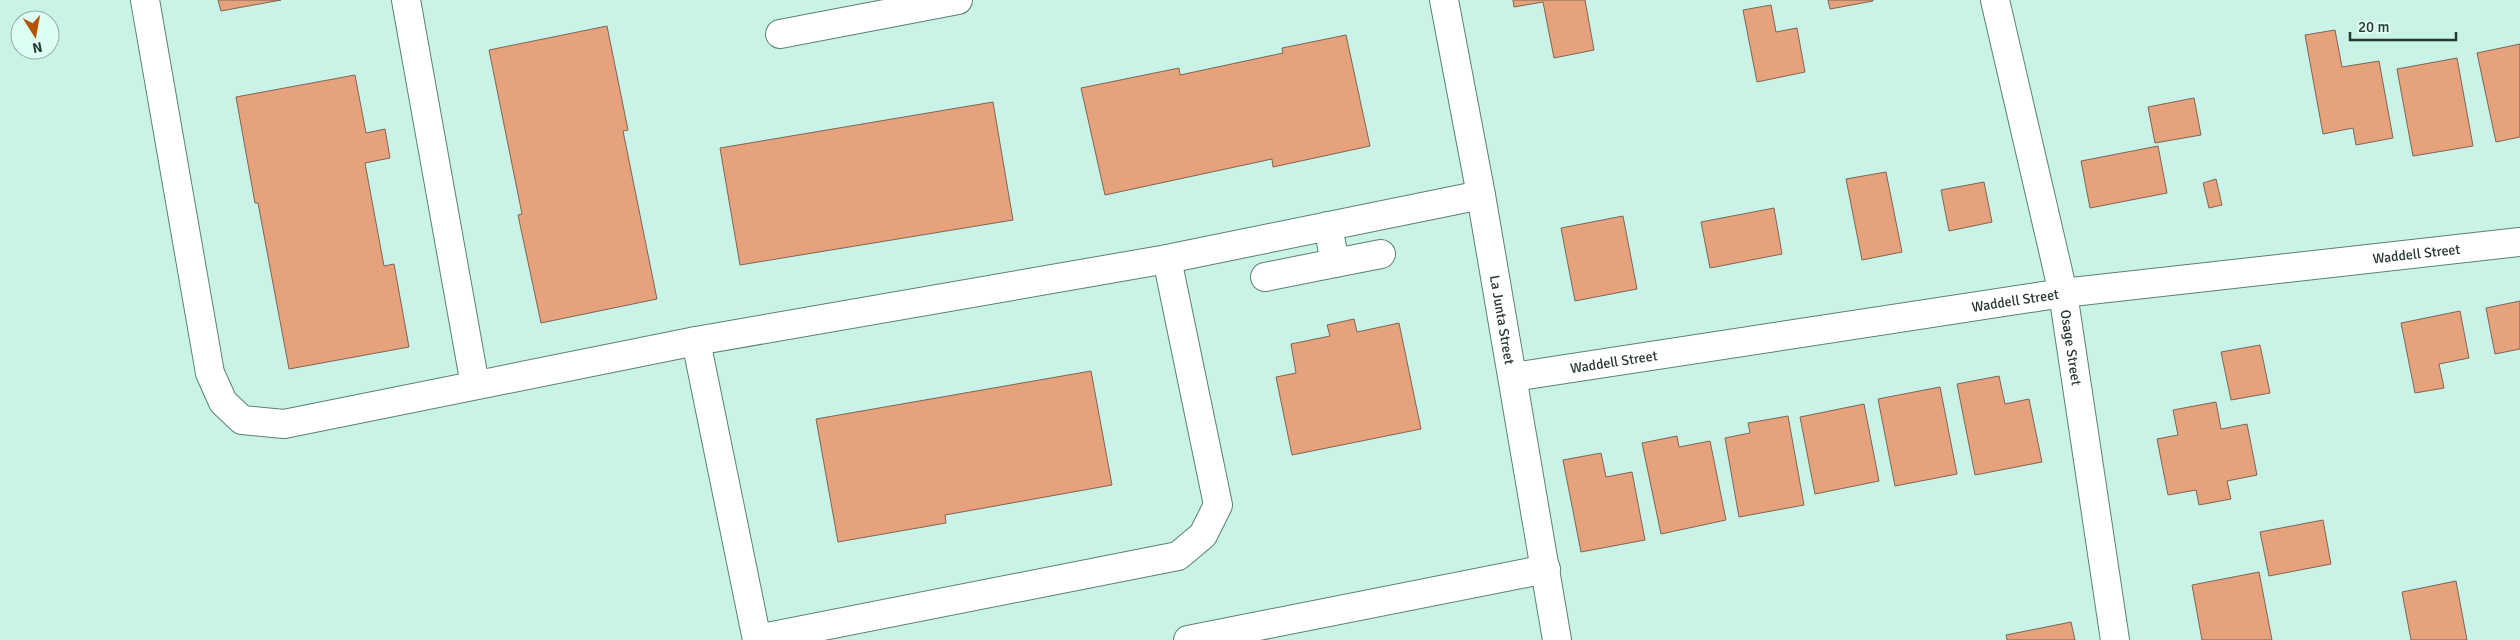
<svg xmlns="http://www.w3.org/2000/svg" width="2520" height="640" viewBox="0 0 2520 640" font-family="Signika,sans-serif">
  <style>
    .building { fill: #e5a27c; stroke: #816453 }
    .lines { fill: none; stroke-linecap: round; stroke-linejoin: round }
    .minor-casing { stroke: #5b8076; stroke-width: 30 }
    .minor { stroke: #fff; stroke-width: 28 }
    .labels { text-anchor: middle; dominant-baseline: central; stroke-width: 4; stroke-linejoin: round; paint-order: stroke }
    .street-label { font-size: 14px; fill: #273733; stroke: #ddfef4 }
  </style>
  <rect width="100%" height="100%" fill="#caf3e7"/>
  <path class="building" d="M 218,0 L 281,0 L 221,11 Z
    M 1513,0 L 1585,0 L 1594,50 L 1554,58 L 1543,2 L 1514,7 Z
    M 1828,0 L 1873,0 L 1873,1 L 1830,9 Z
    M 1771,5 L 1776,32 L 1797,28 L 1805,72 L 1757,82 L 1743,10 Z
    M 607,26 L 628,130 L 623,131 L 657,299 L 541,323 L 518,215 L 522,214 L 489,50 Z
    M 2335,30 L 2342,67 L 2379,61 L 2393,138 L 2356,145 L 2353,128 L 2323,134 L 2305,35 Z
    M 1346,35 L 1370,146 L 1273,167 L 1272,159 L 1105,195 L 1081,88 L 1179,68 L 1180,75 L 1283,53 L 1282,48 Z
    M 2520,44 L 2520,137 L 2496,142 L 2477,53 Z
    M 2457,58 L 2473,146 L 2413,156 L 2397,69 Z
    M 355,75 L 366,133 L 385,129 L 390,158 L 365,163 L 384,266 L 394,264 L 409,347 L 289,369 L 258,203 L 255,203 L 236,97 Z
    M 2194,98 L 2201,135 L 2155,143 L 2148,107 Z
    M 993,102 L 1013,220 L 740,265 L 720,148 Z
    M 2158,146 L 2167,193 L 2090,208 L 2081,161 Z
    M 1886,172 L 1902,252 L 1862,260 L 1846,179 Z
    M 2216,179 L 2222,205 L 2209,208 L 2203,183 Z
    M 1984,182 L 1992,222 L 1949,231 L 1941,190 Z
    M 1774,208 L 1782,254 L 1710,268 L 1701,222 Z
    M 1623,216 L 1637,289 L 1575,301 L 1561,228 Z
    M 2520,301 L 2520,349 L 2495,354 L 2486,308 Z
    M 2460,311 L 2469,358 L 2439,364 L 2444,388 L 2415,393 L 2401,323 Z
    M 1354,319 L 1357,332 L 1399,323 L 1421,429 L 1292,455 L 1276,377 L 1296,373 L 1291,344 L 1330,336 L 1327,325 Z
    M 2260,345 L 2270,393 L 2231,400 L 2221,352 Z
    M 1091,371 L 1112,485 L 945,515 L 946,523 L 838,542 L 816,419 Z
    M 1999,376 L 2005,404 L 2029,399 L 2042,462 L 1975,475 L 1957,384 Z
    M 1940,387 L 1957,474 L 1895,486 L 1878,399 Z
    M 2216,402 L 2221,429 L 2247,424 L 2257,475 L 2227,481 L 2231,499 L 2199,505 L 2196,490 L 2168,495 L 2157,439 L 2178,435 L 2173,410 Z
    M 1864,404 L 1879,481 L 1815,494 L 1800,417 Z
    M 1788,416 L 1804,505 L 1739,517 L 1725,438 L 1750,433 L 1748,423 Z
    M 1677,436 L 1679,447 L 1710,441 L 1726,520 L 1661,534 L 1642,443 Z
    M 1601,453 L 1606,477 L 1632,472 L 1645,540 L 1581,552 L 1563,460 Z
    M 2323,520 L 2331,564 L 2269,576 L 2260,532 Z
    M 2259,572 L 2272,640 L 2202,640 L 2192,585 Z
    M 2456,581 L 2467,640 L 2411,640 L 2402,592 Z
    M 2071,622 L 2075,640 L 2007,640 L 2006,635 Z"/>
  <g class="lines">
    <g class="minor-casing">
      <g id="minor">
        <path d="M 145,0 L 210,373 L 223,402 L 242,420 L 284,424 L 696,341 L 1167,259 L 1481,195"/>
        <path d="M 406,0 L 475,385"/>
        <path id="s1" d="M 1444,0 L 1481,195 L 1557,640"/>
        <path id="s2" d="M 1995,0 L 2063,293 L 2115,640"/>
        <path d="M 780,34 L 958,0"/>
        <path d="M 1335,263 L 1381,254"/>
        <path d="M 1265,277 L 1335,263 L 1328,226"/>
        <path d="M 696,341 L 757,640"/>
        <path id="s3" d="M 1513,377 L 2063,293 L 2520,242"/>
        <path d="M 757,639 L 1178,556 L 1203,535 L 1218,505 L 1167,259"/>
        <path d="M 1188,640 L 1546,569"/>
      </g>
    </g>
    <use href="#minor" class="minor"/>
  </g>
  <g class="labels">
    <g class="street-label">
      <text stroke="none"><textPath href="#s3" startOffset="912">Waddell Street</textPath></text>
      <text stroke="none"><textPath href="#s3" startOffset="508">Waddell Street</textPath></text>
      <text stroke="none"><textPath href="#s1" startOffset="325">La Junta Street</textPath></text>
      <text stroke="none"><textPath href="#s2" startOffset="356">Osage Street</textPath></text>
      <text stroke="none"><textPath href="#s3" startOffset="102">Waddell Street</textPath></text>
    </g>
  </g>
  <g transform="translate(35 35) rotate(169)"><circle r="24" fill="#ddfef4" stroke="#94aea7"/>
  <path d="M0-4L9 19L0 12L-9 19Z" fill="#b35504"/>
  <text y="-8" font-size="14" font-weight="bold" text-anchor="middle" fill="#273733">N</text>
  </g>
  <path d="M2350 32v8h106v-8" fill="none" stroke="#273733" stroke-width="2.5"/>
  <text x="2358" y="32" font-size="15" fill="#273733" stroke="#ddfef4" stroke-width="4" paint-order="stroke">20 m</text>
</svg>
